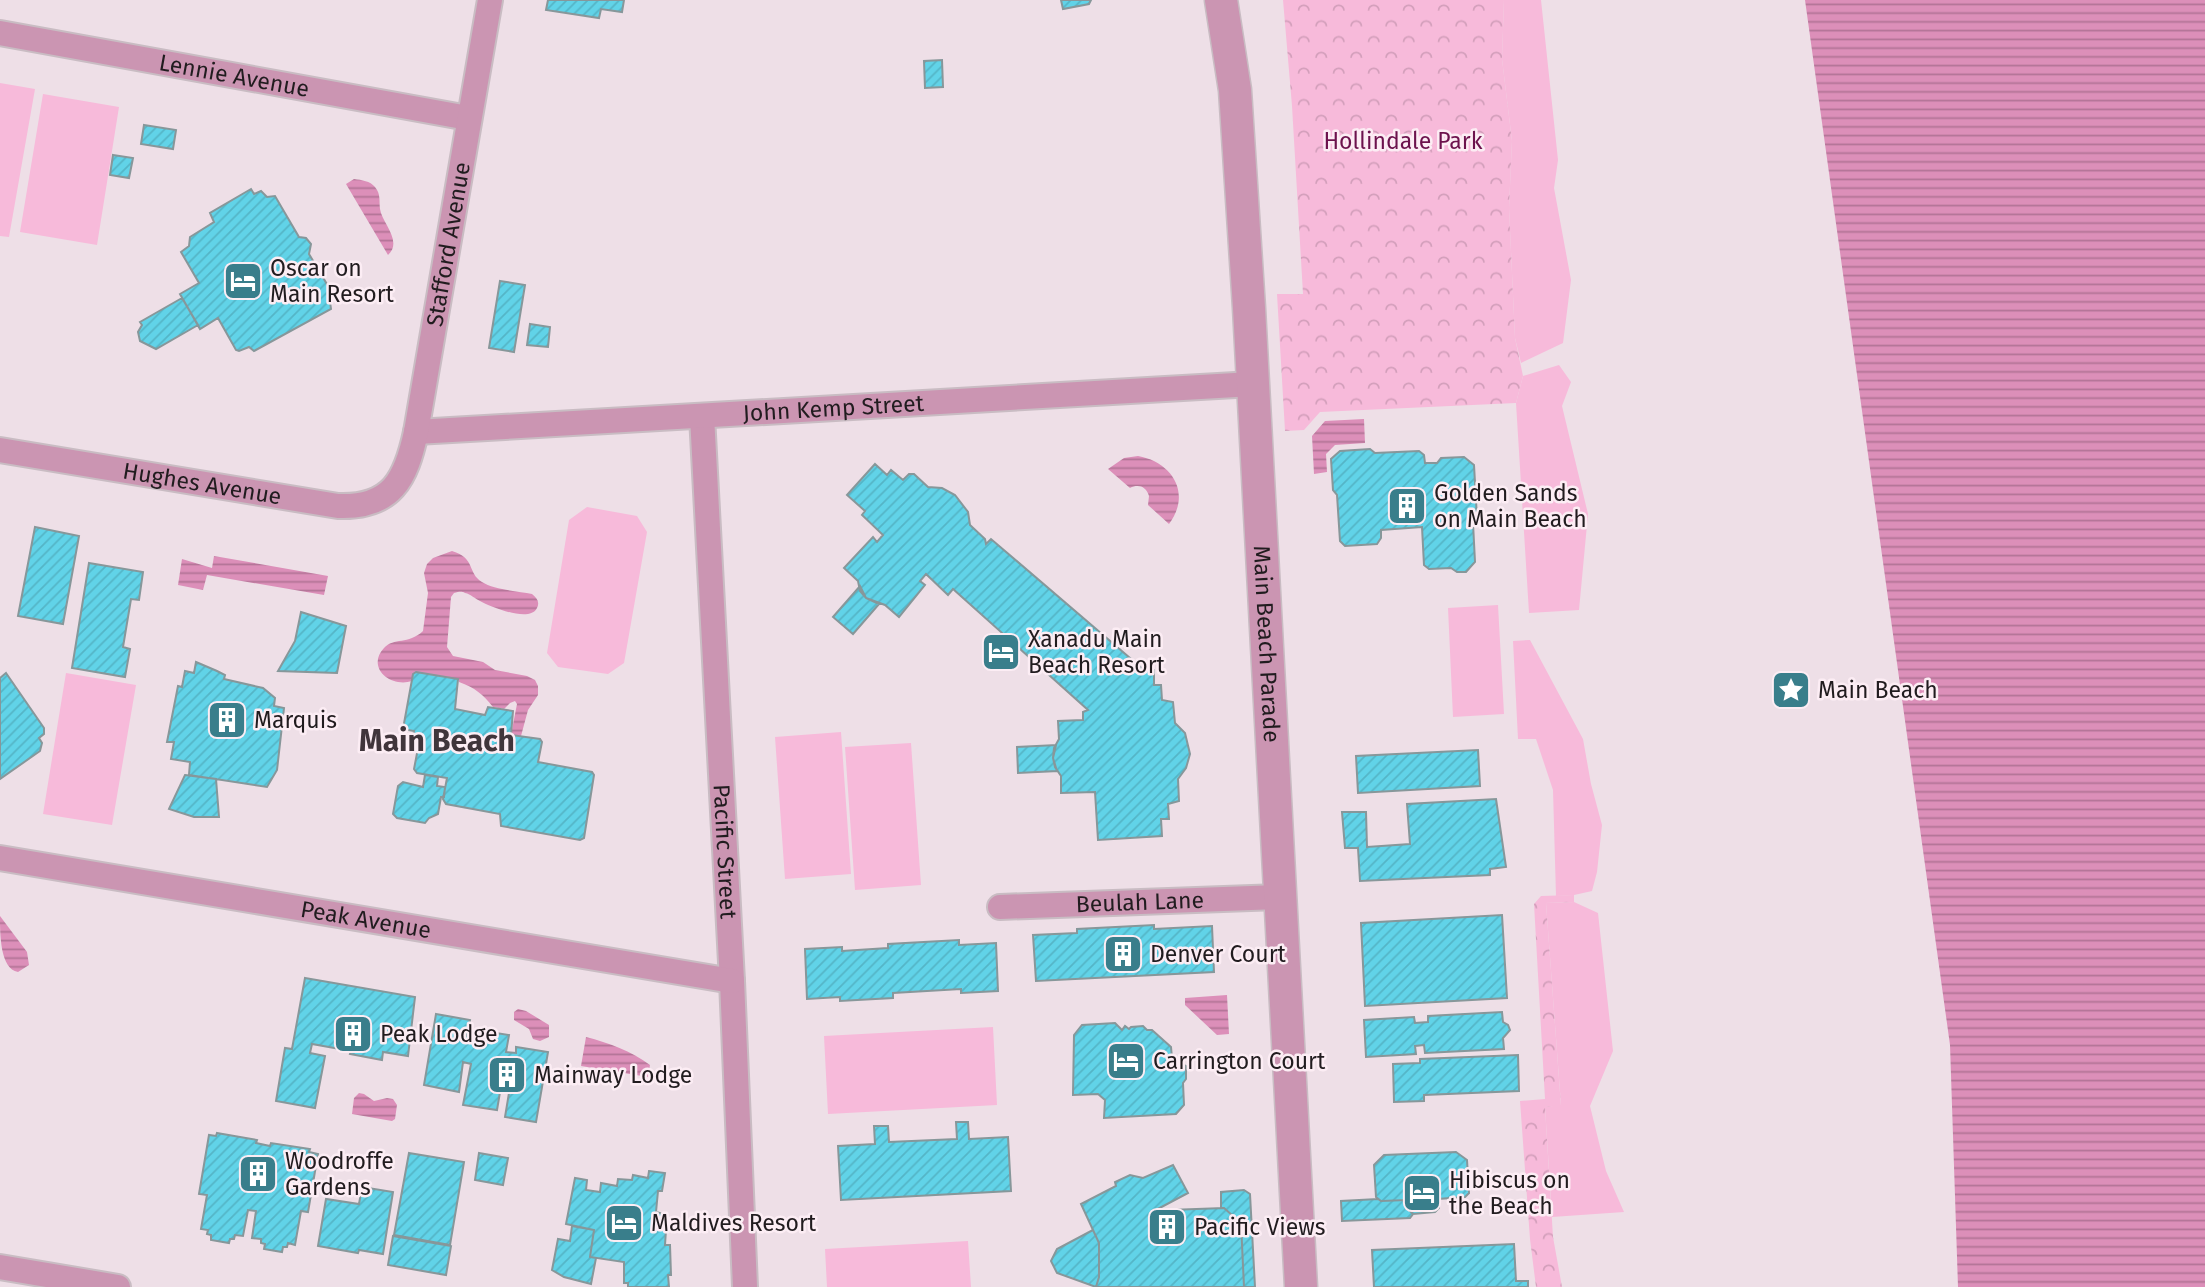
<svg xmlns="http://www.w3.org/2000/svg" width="2205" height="1287" viewBox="0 0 2205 1287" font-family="'Fira Sans',sans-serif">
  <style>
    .grass { fill: #f7bada }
    .forest { fill: url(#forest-crowns) }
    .water { fill: url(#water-rules) }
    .building { fill: url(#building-hatch); stroke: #87979a; stroke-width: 2 }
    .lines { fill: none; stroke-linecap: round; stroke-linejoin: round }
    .minor-casing { stroke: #c9bcc3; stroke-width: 28 }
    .tertiary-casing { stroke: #c9bcc3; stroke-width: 35 }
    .minor { stroke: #cb95b2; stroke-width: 24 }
    .tertiary { stroke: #cb95b2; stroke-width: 32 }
    .labels { text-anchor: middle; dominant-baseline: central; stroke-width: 5; stroke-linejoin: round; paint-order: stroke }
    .street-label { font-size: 23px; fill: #211c1f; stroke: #fcedf4 }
    .park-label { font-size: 23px; fill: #6c124d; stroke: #fcedf4 }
    .poi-label { font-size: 23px; fill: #211c1f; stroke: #fcedf4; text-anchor: start }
    .district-label { font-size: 30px; font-weight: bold; fill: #40353b; stroke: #fcedf4 }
  </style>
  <defs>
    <pattern id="forest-crowns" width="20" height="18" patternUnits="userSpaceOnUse" patternTransform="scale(1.75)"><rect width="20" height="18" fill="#f7bada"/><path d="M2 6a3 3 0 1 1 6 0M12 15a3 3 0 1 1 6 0" fill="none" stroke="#d39fbb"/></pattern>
    <pattern id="water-rules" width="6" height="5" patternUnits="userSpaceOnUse" patternTransform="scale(1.75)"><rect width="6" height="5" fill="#dc8fb9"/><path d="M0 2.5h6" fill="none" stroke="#b27496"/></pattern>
    <pattern id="building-hatch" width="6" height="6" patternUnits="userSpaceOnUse" patternTransform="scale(1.75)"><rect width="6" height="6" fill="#61d3e8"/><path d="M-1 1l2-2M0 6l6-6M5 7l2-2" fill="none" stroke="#54b5c7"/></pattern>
  </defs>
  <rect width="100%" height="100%" fill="#eedfe7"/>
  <path class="grass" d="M 1504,0 L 1541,0 L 1558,160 L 1554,188 L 1571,280 L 1563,343 L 1521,363 L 1515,338 L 1509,208 L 1512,141 L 1502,59 Z
    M 0,83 L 35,89 L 9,237 L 0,236 Z
    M 43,94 L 119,107 L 97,245 L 20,232 Z
    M 1559,365 L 1571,382 L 1562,406 L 1588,514 L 1579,610 L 1529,613 L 1516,403 L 1523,376 Z
    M 587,507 L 637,516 L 647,532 L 624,663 L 608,674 L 558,667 L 547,653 L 569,520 Z
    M 1498,605 L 1504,714 L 1453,717 L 1448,608 Z
    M 1530,640 L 1583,739 L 1591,784 L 1602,825 L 1597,872 L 1592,891 L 1574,895 L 1556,896 L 1553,790 L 1536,739 L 1518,739 L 1513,641 Z
    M 66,673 L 136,685 L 112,825 L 43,814 Z
    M 841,732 L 851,874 L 785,879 L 775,737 Z
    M 911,743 L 921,885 L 855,890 L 845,747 Z
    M 1574,902 L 1598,913 L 1613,1051 L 1590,1106 L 1606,1171 L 1624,1212 L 1552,1217 L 1545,1107 L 1561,1105 L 1546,903 Z
    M 993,1027 L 997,1105 L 828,1114 L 824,1036 Z
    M 968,1241 L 971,1287 L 827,1287 L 825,1249 Z"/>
  <path class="forest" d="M 1283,0 L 1504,0 L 1502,59 L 1512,141 L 1509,208 L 1515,338 L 1523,376 L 1516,403 L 1320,412 L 1304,430 L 1285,431 L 1277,294 L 1303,294 L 1292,106 Z
    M 1574,895 L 1574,902 L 1546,903 L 1561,1106 L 1545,1107 L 1553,1237 L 1562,1287 L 1536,1287 L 1530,1239 L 1520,1101 L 1545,1099 L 1534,904 L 1541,896 Z"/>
  <path class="water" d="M 1805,0 L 2205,0 L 2205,1287 L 1958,1287 L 1950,1045 Z
    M 354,179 C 362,180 370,181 375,187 C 381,194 379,201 380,209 C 382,223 403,241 388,255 L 346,184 Z
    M 1364,419 L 1365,443 L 1335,445 L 1326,454 L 1327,472 L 1314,474 L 1312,436 L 1325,421 Z
    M 1138,456 C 1172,462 1192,493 1169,524 L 1148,505 L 1149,496 C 1146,486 1138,484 1130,488 L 1108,469 L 1124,458 Z
    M 452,551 C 476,558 467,573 482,582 C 494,590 518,591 532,594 C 537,598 540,602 537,608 C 530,623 491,607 480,601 C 475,599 471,594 465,593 C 461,591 459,592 454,593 L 451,597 L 447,647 L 453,656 L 483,662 L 495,670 L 527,676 L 535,680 L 538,686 L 538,695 L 528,710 L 521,736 L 511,735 L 517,704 L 515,701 L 510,703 L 504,709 L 493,707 C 483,694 475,688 459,682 L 458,679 L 416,672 L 413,675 L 412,681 C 390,688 366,667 384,648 C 394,637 408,645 423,631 L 428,593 L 424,573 L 427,564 L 433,558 Z
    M 214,556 L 328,576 L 324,595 L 207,575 L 203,590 L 178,585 L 182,559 L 212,568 Z
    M 0,916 L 27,952 L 29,965 L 18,972 C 0,969 0,934 0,916 Z
    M 1227,995 L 1229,1034 L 1217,1035 L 1185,1005 L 1185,998 Z
    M 518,1009 L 526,1011 L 549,1025 L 549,1037 L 540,1041 L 533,1039 L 529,1029 L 514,1020 L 514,1012 Z
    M 586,1037 C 609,1043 631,1051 650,1065 L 648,1077 L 581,1066 Z
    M 359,1093 L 364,1094 L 374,1101 L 387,1098 L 393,1099 L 397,1105 L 395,1119 L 392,1121 L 352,1114 L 354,1098 Z"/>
  <path class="building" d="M 548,0 L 624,0 L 622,12 L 601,9 L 599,18 L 546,10 Z
    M 1061,0 L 1091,0 L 1089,4 L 1063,9 Z
    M 942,60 L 943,87 L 925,88 L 924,61 Z
    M 144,125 L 176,130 L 173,149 L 141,144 Z
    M 113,155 L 133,158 L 129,178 L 110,175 Z
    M 251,189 L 254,194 L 261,191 L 267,197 L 275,196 L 299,237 L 306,238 L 311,244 L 309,254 L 334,296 L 330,302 L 331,309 L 254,351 L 249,347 L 239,351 L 236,350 L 218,318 L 200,329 L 180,294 L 199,283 L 181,252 L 189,246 L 190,237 L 214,222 L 210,213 Z
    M 500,281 L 525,285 L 514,352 L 489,348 Z
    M 182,298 L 198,325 L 156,349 L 140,341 L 138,332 L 142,325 L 140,322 Z
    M 530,324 L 550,327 L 548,347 L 527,345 Z
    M 1370,449 L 1375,453 L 1419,451 L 1424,455 L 1425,463 L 1437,463 L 1441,458 L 1464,457 L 1474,465 L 1477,518 L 1473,523 L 1475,562 L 1466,572 L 1457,572 L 1451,568 L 1429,569 L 1424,565 L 1422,527 L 1381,530 L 1381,538 L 1377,544 L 1345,546 L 1340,541 L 1337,495 L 1333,490 L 1331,459 L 1340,451 Z
    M 875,464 L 887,475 L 891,470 L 903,480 L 909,474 L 914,474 L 928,487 L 942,488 L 955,495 L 968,512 L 970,525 L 985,539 L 986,544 L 991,539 L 1144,670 L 1154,670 L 1154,685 L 1161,685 L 1162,700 L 1173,702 L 1175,723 L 1185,733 L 1190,754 L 1186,768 L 1178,779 L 1179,801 L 1168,804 L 1169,819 L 1161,819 L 1162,836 L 1098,840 L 1095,792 L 1061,793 L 1061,776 L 1055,767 L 1053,758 L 1054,748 L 1059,739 L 1058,721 L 1083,720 L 1083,712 L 1088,710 L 953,589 L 948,595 L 926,574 L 920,581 L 925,585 L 899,617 L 885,605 L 866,598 L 860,591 L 858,581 L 844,568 L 873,537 L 877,542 L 883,535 L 862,515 L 865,511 L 847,495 Z
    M 35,527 L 79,536 L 63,624 L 18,616 Z
    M 89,563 L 143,572 L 139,600 L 131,599 L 123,647 L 130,649 L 125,677 L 72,668 Z
    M 860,586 L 866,598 L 879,604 L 853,634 L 833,617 Z
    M 301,612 L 346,626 L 337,673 L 278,671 L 295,641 Z
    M 196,662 L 217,671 L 225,675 L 224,679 L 263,688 L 275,698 L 274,706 L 284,708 L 277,770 L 267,787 L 189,775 L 190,762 L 171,759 L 174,742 L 167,742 L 178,686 L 182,687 L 185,671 L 194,673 Z
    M 416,672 L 458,679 L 455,709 L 485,715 L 488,707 L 513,711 L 511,735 L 540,739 L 542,742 L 538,762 L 592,772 L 594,775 L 584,838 L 580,840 L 501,826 L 500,814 L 446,804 L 443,799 L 447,778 L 417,773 L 414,769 L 419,743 L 412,742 L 414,731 L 403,729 L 413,674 Z
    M 6,673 L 44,728 L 44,734 L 39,738 L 42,743 L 40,751 L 0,779 L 0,678 Z
    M 1056,745 L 1053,758 L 1057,771 L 1018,773 L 1017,747 Z
    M 1478,750 L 1480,786 L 1358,793 L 1356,756 Z
    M 185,775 L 216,779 L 219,817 L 194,817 L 169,809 Z
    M 425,775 L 438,777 L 437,786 L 445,787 L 444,797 L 441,797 L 438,814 L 429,818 L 425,823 L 397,818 L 393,814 L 398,786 L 403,782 L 423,787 Z
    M 1496,799 L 1506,867 L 1490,869 L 1490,875 L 1360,881 L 1358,848 L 1345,848 L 1342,812 L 1366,812 L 1367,847 L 1410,844 L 1407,804 Z
    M 1502,915 L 1507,998 L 1365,1006 L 1361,923 Z
    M 1154,925 L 1154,929 L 1212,926 L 1214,972 L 1036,981 L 1033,935 L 1077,933 L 1077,929 Z
    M 959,940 L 959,945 L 996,943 L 998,991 L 961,993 L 961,989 L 893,993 L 893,998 L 840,1001 L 840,997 L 807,999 L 805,949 L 842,947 L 842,951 L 888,948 L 888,944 Z
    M 305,978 L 415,997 L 408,1056 L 383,1052 L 382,1060 L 350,1054 L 351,1051 L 312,1044 L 310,1053 L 325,1056 L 315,1108 L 276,1101 L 285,1048 L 292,1049 Z
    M 1502,1012 L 1503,1022 L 1508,1025 L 1510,1030 L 1503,1038 L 1504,1049 L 1425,1053 L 1424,1045 L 1415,1046 L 1416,1054 L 1366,1057 L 1364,1020 L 1414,1017 L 1415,1023 L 1428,1022 L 1428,1016 Z
    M 436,1014 L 470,1020 L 467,1036 L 476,1037 L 477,1030 L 509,1035 L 506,1052 L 516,1053 L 516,1047 L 548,1052 L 536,1122 L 505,1117 L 510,1087 L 501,1086 L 497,1110 L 463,1105 L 471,1064 L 463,1062 L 459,1092 L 424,1085 Z
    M 1115,1023 L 1122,1030 L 1125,1026 L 1129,1029 L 1131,1027 L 1143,1026 L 1147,1030 L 1152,1030 L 1171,1047 L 1172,1058 L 1186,1066 L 1186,1079 L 1183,1083 L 1184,1105 L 1176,1114 L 1104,1118 L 1105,1100 L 1098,1094 L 1073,1095 L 1074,1035 L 1082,1025 Z
    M 1518,1055 L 1519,1091 L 1424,1095 L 1424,1101 L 1394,1102 L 1393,1064 L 1420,1063 L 1420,1059 Z
    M 956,1122 L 968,1122 L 969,1139 L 1008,1137 L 1011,1191 L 841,1200 L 838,1146 L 875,1144 L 874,1126 L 888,1126 L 889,1142 L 957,1139 Z
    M 217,1133 L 257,1140 L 256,1143 L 270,1146 L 271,1143 L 310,1149 L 309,1152 L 318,1154 L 308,1212 L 301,1211 L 295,1245 L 288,1243 L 287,1247 L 283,1247 L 282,1252 L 264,1249 L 265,1244 L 261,1243 L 261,1239 L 252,1238 L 256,1211 L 248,1210 L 243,1236 L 235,1235 L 234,1239 L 230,1239 L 229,1243 L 211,1240 L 211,1235 L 207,1234 L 208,1230 L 201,1229 L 207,1195 L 199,1194 L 209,1135 L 216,1136 Z
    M 1456,1152 L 1467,1160 L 1469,1193 L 1465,1197 L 1438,1199 L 1439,1208 L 1435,1212 L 1413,1214 L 1408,1209 L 1407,1200 L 1381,1201 L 1376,1197 L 1374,1165 L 1384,1155 Z
    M 409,1153 L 464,1162 L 450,1245 L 394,1235 Z
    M 479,1153 L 508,1158 L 503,1185 L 475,1180 Z
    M 1173,1165 L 1188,1193 L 1152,1212 L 1155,1218 L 1169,1210 L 1224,1208 L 1241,1223 L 1244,1287 L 1096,1287 L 1099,1277 L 1099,1243 L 1081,1204 L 1116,1186 L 1115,1182 L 1130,1175 L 1143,1178 Z
    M 649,1171 L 665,1173 L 662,1191 L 658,1191 L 656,1212 L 667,1215 L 665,1245 L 670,1245 L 671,1275 L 668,1275 L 669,1287 L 628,1287 L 628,1283 L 624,1283 L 624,1262 L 590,1257 L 594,1230 L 566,1224 L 575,1178 L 587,1180 L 586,1190 L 600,1192 L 601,1183 L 617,1186 L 618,1179 L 632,1180 L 633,1175 L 648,1178 Z
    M 362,1187 L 393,1192 L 383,1254 L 359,1250 L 358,1253 L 318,1246 L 326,1199 L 359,1204 Z
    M 1244,1190 L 1250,1194 L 1255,1287 L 1244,1287 L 1241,1223 L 1224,1208 L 1221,1208 L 1221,1192 Z
    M 1378,1199 L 1381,1201 L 1407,1200 L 1408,1209 L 1413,1214 L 1410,1218 L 1342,1221 L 1341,1201 Z
    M 572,1226 L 594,1230 L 590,1257 L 596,1258 L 591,1284 L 564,1277 L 552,1270 L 558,1239 L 570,1241 Z
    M 1093,1230 L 1099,1243 L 1099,1277 L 1096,1287 L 1057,1273 L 1051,1261 L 1057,1249 Z
    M 393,1236 L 451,1246 L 446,1275 L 388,1265 Z
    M 1514,1244 L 1516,1281 L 1528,1281 L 1528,1287 L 1374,1287 L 1372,1250 Z"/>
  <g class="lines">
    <g class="minor-casing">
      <g id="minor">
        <path id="s1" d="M 0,33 L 468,118"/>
        <path id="s2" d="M 702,416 L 732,981 L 745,1287"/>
        <path id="s3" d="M 416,432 L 1253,384"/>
        <path id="s4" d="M 0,450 L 338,506 C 392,508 406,479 416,432 L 490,0"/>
        <path id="s5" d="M 0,858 L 732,981"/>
        <path id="s6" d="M 1000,907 L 1279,897"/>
        <path d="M 0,1267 L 118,1287"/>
      </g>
    </g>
    <g class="tertiary-casing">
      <g id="tertiary">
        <path id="s7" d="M 1221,0 L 1235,90 L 1249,308 L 1301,1287"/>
      </g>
    </g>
    <use href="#minor" class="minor"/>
    <use href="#tertiary" class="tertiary"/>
  </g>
  <defs>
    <g id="hotel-square" transform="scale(2.0125)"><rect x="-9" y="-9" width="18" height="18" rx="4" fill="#397e8b" stroke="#fcedf4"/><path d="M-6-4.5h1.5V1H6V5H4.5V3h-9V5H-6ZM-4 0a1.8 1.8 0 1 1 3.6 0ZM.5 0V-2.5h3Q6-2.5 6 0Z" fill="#fff"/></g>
    <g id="building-square" transform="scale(2.0125)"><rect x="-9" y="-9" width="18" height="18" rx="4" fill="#397e8b" stroke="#fcedf4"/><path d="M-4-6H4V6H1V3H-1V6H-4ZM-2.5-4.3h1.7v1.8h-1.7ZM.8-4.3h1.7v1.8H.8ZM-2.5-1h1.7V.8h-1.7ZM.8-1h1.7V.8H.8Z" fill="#fff"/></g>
    <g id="sight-square" transform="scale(2.0125)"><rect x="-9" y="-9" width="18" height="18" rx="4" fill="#397e8b" stroke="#fcedf4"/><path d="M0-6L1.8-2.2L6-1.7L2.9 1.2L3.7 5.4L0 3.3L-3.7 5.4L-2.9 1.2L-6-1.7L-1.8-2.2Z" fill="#fff"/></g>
  </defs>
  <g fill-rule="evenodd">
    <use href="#hotel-square" x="243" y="281"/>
    <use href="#building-square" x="1407" y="506"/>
    <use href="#hotel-square" x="1001" y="652"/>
    <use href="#sight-square" x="1791" y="690"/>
    <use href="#building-square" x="227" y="720"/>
    <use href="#building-square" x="1123" y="954"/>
    <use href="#building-square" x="353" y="1034"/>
    <use href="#hotel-square" x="1126" y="1061"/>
    <use href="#building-square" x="507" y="1075"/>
    <use href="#building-square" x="258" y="1174"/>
    <use href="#hotel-square" x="1422" y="1193"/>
    <use href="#hotel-square" x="624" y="1223"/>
    <use href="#building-square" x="1167" y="1227"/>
  </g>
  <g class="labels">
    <g class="street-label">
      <text stroke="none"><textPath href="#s1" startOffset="238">Lennie Avenue</textPath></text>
      <text stroke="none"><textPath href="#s4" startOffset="654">Stafford Avenue</textPath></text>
      <text stroke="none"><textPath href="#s3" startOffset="418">John Kemp Street</textPath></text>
      <text stroke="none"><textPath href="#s4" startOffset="205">Hughes Avenue</textPath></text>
      <text stroke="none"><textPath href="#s7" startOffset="646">Main Beach Parade</textPath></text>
      <text stroke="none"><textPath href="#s2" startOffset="436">Pacific Street</textPath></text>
      <text stroke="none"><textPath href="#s6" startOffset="140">Beulah Lane</textPath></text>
      <text stroke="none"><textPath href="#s5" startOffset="371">Peak Avenue</textPath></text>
    </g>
    <g class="park-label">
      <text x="1403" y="141">Hollindale Park</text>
    </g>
    <g class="poi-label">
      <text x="270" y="268">Oscar on<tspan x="270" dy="26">Main Resort</tspan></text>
      <text x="1434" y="493">Golden Sands<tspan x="1434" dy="26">on Main Beach</tspan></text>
      <text x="1028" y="639">Xanadu Main<tspan x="1028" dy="26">Beach Resort</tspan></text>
      <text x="1818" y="690">Main Beach</text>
      <text x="254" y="720">Marquis</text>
      <text x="1150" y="954">Denver Court</text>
      <text x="380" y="1034">Peak Lodge</text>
      <text x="1153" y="1061">Carrington Court</text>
      <text x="534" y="1075">Mainway Lodge</text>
      <text x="285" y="1161">Woodroffe<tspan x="285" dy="26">Gardens</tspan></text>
      <text x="1449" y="1180">Hibiscus on<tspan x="1449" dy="26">the Beach</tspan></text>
      <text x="651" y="1223">Maldives Resort</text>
      <text x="1194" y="1227">Pacific Views</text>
    </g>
    <g class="district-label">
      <text x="437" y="741">Main Beach</text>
    </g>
  </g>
</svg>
